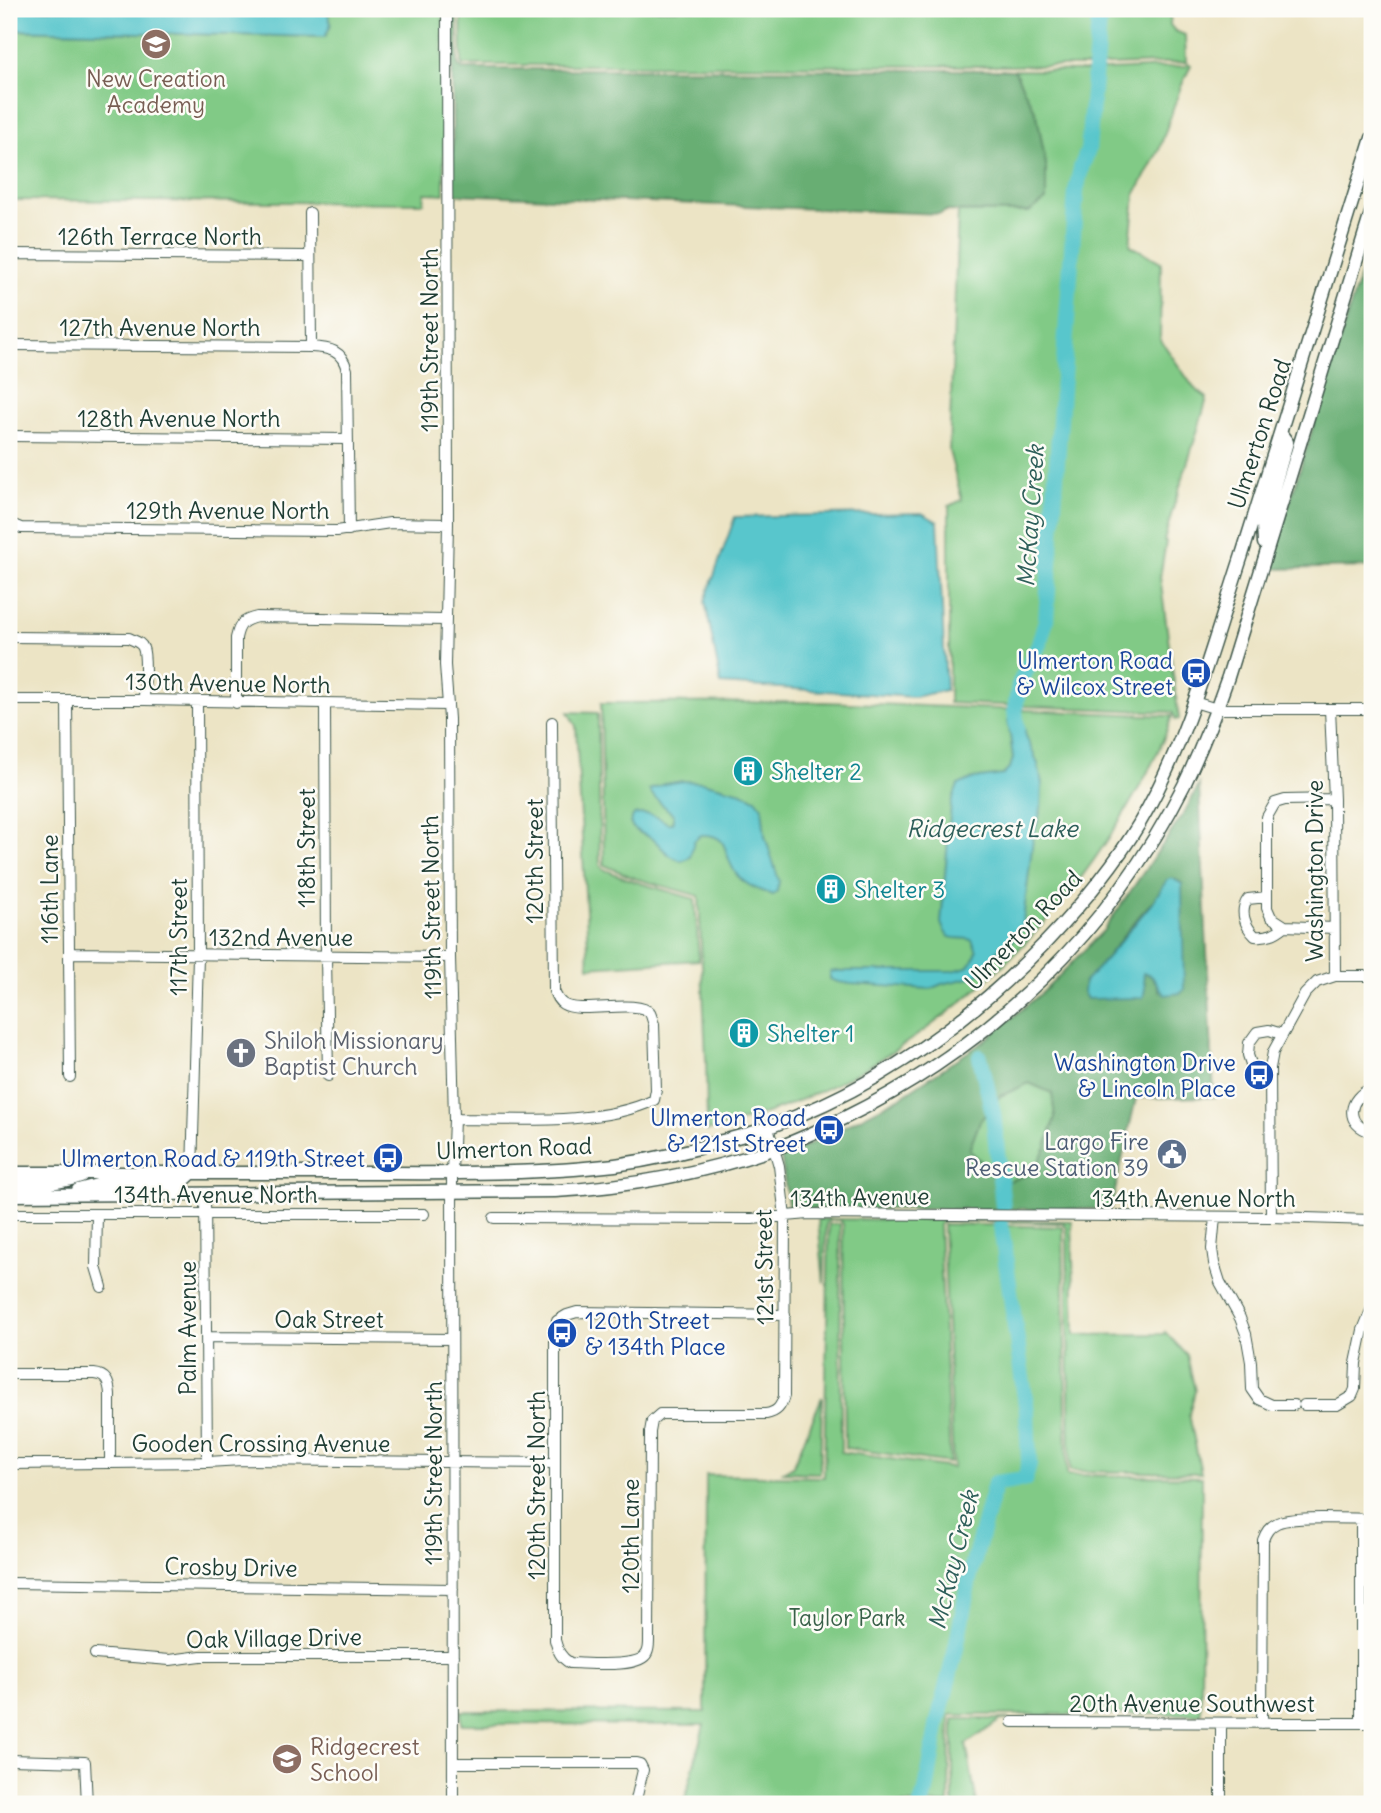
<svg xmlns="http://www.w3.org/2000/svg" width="1381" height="1813" viewBox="0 0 1381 1813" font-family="Delius,sans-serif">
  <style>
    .green { fill: #81ca86; stroke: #50845d; stroke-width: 2 }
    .forest { fill: #68ae73; stroke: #447654; stroke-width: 2; fill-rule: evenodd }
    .water { fill: #59c6cc; stroke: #3c8280; stroke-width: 2 }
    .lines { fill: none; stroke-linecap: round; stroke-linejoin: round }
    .river { stroke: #59c6cc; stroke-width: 16 }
    .minor-casing { stroke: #3e564a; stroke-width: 12 }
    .major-casing { stroke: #3e564a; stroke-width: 15 }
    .minor { stroke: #fff; stroke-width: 10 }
    .major { stroke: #fff; stroke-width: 12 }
    .labels { text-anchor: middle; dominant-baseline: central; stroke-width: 5; stroke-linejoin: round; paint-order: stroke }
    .education-label { font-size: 23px; fill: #785e54; stroke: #fdfcf7 }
    .street-label { font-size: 23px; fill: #1f3d34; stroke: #fdfcf7 }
    .transit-label { font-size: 23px; fill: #164399; stroke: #fdfcf7; text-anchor: end }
    .culture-label { font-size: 23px; fill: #0d838f; stroke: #fdfcf7; text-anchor: start }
    .worship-label { font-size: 23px; fill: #5b616d; stroke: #fdfcf7; text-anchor: start }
    .service-label { font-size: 23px; fill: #4e5e75; stroke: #fdfcf7; text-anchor: end }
    .park-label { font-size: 23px; fill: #386048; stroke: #fdfcf7 }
    .water-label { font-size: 24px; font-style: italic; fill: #2e5f5a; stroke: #fdfcf7 }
  </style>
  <rect width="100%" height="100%" fill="#fdfcf7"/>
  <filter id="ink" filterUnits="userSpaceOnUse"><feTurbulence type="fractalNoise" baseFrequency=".0143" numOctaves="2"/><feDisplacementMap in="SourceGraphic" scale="14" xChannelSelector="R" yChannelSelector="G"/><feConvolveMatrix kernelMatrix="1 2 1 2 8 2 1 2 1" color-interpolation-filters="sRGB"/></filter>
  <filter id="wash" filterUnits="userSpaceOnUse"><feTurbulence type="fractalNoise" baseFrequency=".00686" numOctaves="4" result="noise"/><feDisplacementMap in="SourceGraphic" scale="28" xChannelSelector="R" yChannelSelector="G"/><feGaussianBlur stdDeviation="1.57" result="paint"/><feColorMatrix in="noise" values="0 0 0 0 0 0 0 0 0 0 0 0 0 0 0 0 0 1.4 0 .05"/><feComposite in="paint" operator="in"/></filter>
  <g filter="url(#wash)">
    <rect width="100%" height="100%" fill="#ece4c5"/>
    <path class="green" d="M 327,9 L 443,9 L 444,194 L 425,193 L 424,203 L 9,200 L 9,30 L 325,37 L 331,24 Z
      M 461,9 L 1171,9 L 1170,25 L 1175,31 L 1185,35 L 1186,62 L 1086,66 L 462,65 Z
      M 1188,63 L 1191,65 L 1180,89 L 1159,150 L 1135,195 L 1130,245 L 1161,262 L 1160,339 L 1194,388 L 1207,398 C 1194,447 1176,493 1164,541 L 1166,542 L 1160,577 L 1179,719 L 1175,720 L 1175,717 L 1172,712 L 949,703 L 949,506 L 962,500 L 949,451 L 958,212 L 1029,212 L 1046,165 L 1037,115 L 1014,70 L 1086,71 L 1186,66 Z
      M 825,702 L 1172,716 C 1160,753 1140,787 1120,820 C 1045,944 923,1052 788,1105 C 761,1116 734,1123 707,1131 L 706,1059 L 699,896 L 634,878 L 604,865 L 601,703 Z
      M 568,712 L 598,713 L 600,865 L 603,869 L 633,881 L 695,899 L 699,960 L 589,967 L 576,726 Z
      M 1029,1083 L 1052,1093 L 1055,1118 L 1046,1147 L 1033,1173 L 1004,1183 L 969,1150 L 980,1121 L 1000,1096 Z
      M 818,1219 L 1072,1221 L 1075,1335 L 1164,1334 L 1165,1332 L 1187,1355 L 1195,1391 L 1189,1414 L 1201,1473 L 1070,1471 L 1067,1228 L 1063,1223 L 943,1220 L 939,1225 L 950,1463 L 845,1448 L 843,1224 L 840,1220 L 829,1220 L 826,1224 L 824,1283 Z
      M 829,1224 L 840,1224 L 841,1452 L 953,1468 L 943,1224 L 1063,1227 L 1067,1475 L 1202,1477 L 1201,1714 L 950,1715 L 949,1804 L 684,1804 L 704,1725 L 461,1724 L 461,1711 L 705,1712 L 706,1475 L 824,1477 Z
      M 822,1397 L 820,1473 L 783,1472 L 793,1466 Z
      M 953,1719 L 1008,1719 L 1008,1720 L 1001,1720 L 966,1744 L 976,1799 L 979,1804 L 953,1804 Z"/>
    <path class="forest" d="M 452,9 L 457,9 L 458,65 L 462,69 L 1014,70 L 1037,115 L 1046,165 L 1046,200 L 1029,212 L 946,211 L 940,214 L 453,194 Z
      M 1372,237 L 1372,567 L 1269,569 Z
      M 1199,785 L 1214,1097 L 1136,1098 L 1111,1209 L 809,1209 L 789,1211 L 781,1156 L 793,1153 L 899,1098 L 983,1042 L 1044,991 L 1103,931 L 1183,815 ZM 1174,879 L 1182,883 L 1159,990 L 1156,982 L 1148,973 L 1143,973 L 1145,985 L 1144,992 L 1084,982 L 1099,967 L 1140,915 ZM 1029,1083 L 1052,1093 L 1055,1118 L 1046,1147 L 1033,1173 L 1003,1183 L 969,1150 L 980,1121 L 1000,1096 Z"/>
    <path class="water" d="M 9,9 L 327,9 L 331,24 L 325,37 L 9,30 Z
      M 922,513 L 938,522 L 946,690 L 914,697 L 721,684 L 705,601 L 735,517 Z
      M 1015,710 L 1022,717 L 1026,736 L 1038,764 L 1042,784 L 1041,809 L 1033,839 L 1022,930 L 1011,942 L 1001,946 L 985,968 L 973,977 L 942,984 L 930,989 L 851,984 L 838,982 L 830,979 L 830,972 L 836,971 L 951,971 C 967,968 971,968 977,951 L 972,940 C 953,935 949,945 941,923 L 951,804 L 958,785 L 972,779 L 1003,775 L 1010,768 L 1013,758 L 1008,720 Z
      M 683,781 L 702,782 L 742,792 L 756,799 L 762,807 L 765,836 L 779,881 L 777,891 L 773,895 C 760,891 742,884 735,872 C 722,853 731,834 701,835 L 694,841 L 690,857 L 682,861 C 665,855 666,851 654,840 C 645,833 635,834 630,823 L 634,815 C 647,812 656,815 667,823 L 672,823 L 674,815 L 655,798 L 649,790 L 664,784 Z
      M 1172,878 L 1182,884 L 1184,989 L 1181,993 L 1165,995 C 1157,988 1155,973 1143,973 L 1145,989 L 1143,998 L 1087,999 L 1083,992 L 1084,982 L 1099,967 L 1152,903 L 1167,880 Z"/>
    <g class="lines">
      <path class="river" d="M 1017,728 L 1015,710 L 1019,685 L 1039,644 L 1046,620 L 1076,191 L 1081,168 L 1088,150 L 1100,9
        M 980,1057 L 993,1113 L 1003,1206
        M 921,1804 L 926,1791 L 938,1721 L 956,1648 L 969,1579 L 995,1483 L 1025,1479 L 1029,1464 L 1027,1412 L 1001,1226"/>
    </g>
  </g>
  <g filter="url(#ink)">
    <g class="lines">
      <g class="minor-casing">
        <path id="minor" d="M 447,9 L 448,524 L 445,665 L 449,719 L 450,957 L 454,1119 L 452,1173 L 453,1804
          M 310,213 L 311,347 C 330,348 342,350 347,370 L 349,530
          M 9,256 L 14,254 L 310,256
          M 9,345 L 311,347
          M 9,436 L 348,439
          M 9,523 L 21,528 L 337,531 L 390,523 L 448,524
          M 9,637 L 129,638 C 134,641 141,642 143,648 C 147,657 144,689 144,700
          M 9,700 L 144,700 L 447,705
          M 67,700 L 70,1077
          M 1194,702 L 1217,709 L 1372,709
          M 236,703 L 236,638 C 239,624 243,620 257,617 L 445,620
          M 325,704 L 326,956 L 328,1076
          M 1334,799 L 1285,800 L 1275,803 L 1267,817 L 1267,908 L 1271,917 L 1285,926 L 1334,928
          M 1267,897 L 1248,899 C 1239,911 1245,926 1255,936 C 1268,937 1275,934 1285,926
          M 69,953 L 450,957
          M 1335,976 L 1372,976
          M 1270,1076 L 1258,1073 L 1251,1064 L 1248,1055 L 1249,1043 L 1257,1032 L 1269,1030 L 1282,1034
          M 1372,1088 C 1347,1098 1344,1125 1372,1132
          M 454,1119 C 513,1119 600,1126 654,1100 L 656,1090 L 654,1024 C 653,1023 651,1014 650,1013 C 638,998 581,1015 563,1004 C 558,1001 556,996 554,991 L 552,722
          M 768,1128 L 779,1166 L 785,1217 L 784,1396 C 781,1407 777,1412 766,1414 L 660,1414 L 652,1421 L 650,1432 L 649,1641 C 649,1645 649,1649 647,1653 C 640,1669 586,1663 570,1663 C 560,1657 558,1651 555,1640 L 555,1334 L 557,1321 L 567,1315 L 577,1312 L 785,1315
          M 192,1173 L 198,956 L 197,702
          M 205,1194 L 207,1462
          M 9,1214 L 424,1214
          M 97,1214 L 96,1267 L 102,1287
          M 1215,1217 L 1212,1249 L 1214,1263 L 1220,1282 L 1240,1318 L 1246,1334 L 1251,1362 L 1252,1389 L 1259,1399 L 1272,1405 L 1294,1405
          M 1271,1217 L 1270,1068 L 1273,1052 L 1305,994 L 1317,982 L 1335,976 L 1334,799 L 1330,709
          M 494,1218 L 752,1219 L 809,1214 L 1271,1217 L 1372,1220
          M 206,1337 L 452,1339
          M 9,1374 L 94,1374 C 106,1375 109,1382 110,1394 L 110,1462
          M 1304,1405 L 1337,1405 L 1352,1396 L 1355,1389 L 1356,1363 L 1363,1330 L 1372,1308
          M 9,1464 L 207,1462 L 242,1460 L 554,1463
          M 1361,1519 L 1361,1723
          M 9,1583 L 453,1589
          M 95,1654 L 170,1660 L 201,1656 L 453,1656
          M 1012,1722 L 1372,1723
          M 1221,1723 L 1221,1804
          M 1262,1723 L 1263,1540 C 1266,1532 1269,1527 1277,1523 C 1292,1515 1352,1519 1372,1519
          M 9,1760 L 85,1762 L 87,1804
          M 453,1763 L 636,1763 L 640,1764 L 643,1770 L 635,1804"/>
      </g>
      <g class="major-casing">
        <path id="major" d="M 1372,171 L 1372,178
          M 1264,543 L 1263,525 L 1287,442 L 1281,434
          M 9,1173 C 125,1173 241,1173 357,1173 C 441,1173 531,1175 615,1165 C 651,1160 687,1152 722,1141 C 737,1137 754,1133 769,1127 C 877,1088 968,1023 1047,941 C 1081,905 1114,866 1139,824 C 1188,741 1212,646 1242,555 C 1286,416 1330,277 1372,138
          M 9,1184 C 35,1184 57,1185 81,1176
          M 78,1190 L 97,1185 L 172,1184 L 181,1183 L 192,1173
          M 9,1195 L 555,1191 C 629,1187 703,1173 773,1149 C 798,1141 822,1129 846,1117 C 991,1046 1111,930 1184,785 C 1201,750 1215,714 1228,677 L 1372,210"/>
      </g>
      <use href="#minor" class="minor"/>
      <use href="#major" class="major"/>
    </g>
  </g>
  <defs>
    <g id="school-disc" transform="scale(1.575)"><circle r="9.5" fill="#8d6e63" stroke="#fdfcf7"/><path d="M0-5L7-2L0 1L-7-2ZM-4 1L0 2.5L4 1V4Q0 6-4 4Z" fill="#fff"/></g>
    <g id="bus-disc" transform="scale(1.575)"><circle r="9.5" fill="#1a4fb4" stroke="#fdfcf7"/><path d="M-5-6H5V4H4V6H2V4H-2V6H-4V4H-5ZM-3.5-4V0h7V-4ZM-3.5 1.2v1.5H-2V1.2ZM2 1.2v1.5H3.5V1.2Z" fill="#fff"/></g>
    <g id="building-disc" transform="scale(1.575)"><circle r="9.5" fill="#0f9aa8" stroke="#fdfcf7"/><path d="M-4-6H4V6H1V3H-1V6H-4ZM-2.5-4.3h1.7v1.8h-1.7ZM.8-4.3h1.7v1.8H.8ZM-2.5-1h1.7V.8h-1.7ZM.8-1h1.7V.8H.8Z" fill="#fff"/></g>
    <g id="church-disc" transform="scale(1.575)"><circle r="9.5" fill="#6b7280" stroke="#fdfcf7"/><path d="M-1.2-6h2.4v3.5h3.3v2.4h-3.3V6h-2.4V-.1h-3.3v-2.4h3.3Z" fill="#fff"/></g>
    <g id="civic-disc" transform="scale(1.575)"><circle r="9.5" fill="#5c6f8a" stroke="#fdfcf7"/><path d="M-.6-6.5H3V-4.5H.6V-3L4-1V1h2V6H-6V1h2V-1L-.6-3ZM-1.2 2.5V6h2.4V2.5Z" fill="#fff"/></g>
  </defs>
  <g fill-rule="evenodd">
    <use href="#school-disc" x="156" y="44"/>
    <use href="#bus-disc" x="1196" y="673"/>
    <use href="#building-disc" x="748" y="771"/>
    <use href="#building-disc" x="831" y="889"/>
    <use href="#building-disc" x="744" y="1033"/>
    <use href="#church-disc" x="241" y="1053"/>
    <use href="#bus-disc" x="1259" y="1075"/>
    <use href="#bus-disc" x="829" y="1130"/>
    <use href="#civic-disc" x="1172" y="1154"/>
    <use href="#bus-disc" x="388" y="1158"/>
    <use href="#bus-disc" x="562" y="1333"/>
    <use href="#school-disc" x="287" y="1759"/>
  </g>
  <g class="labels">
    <g class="education-label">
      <text x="156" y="78">New Creation<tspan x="156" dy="26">Academy</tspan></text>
      <text x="310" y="1746" text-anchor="start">Ridgecrest<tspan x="310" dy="26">School</tspan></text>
    </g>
    <g class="street-label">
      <text x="160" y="236">126th Terrace North</text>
      <text x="160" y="327">127th Avenue North</text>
      <text transform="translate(429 340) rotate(-90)">119th Street North</text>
      <text x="179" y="418">128th Avenue North</text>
      <text transform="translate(1259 434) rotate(-72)">Ulmerton Road</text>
      <text x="228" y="510">129th Avenue North</text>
      <text transform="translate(228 683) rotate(1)">130th Avenue North</text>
      <text transform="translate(306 848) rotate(-90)">118th Street</text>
      <text transform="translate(534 861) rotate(-90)">120th Street</text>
      <text transform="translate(1314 871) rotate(-90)">Washington Drive</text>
      <text transform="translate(49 889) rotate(-90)">116th Lane</text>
      <text transform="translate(431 907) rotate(-91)">119th Street North</text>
      <text transform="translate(1023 930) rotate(-46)">Ulmerton Road</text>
      <text transform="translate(178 937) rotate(-90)">117th Street</text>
      <text x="281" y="937">132nd Avenue</text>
      <text transform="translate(514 1148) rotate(-2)">Ulmerton Road</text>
      <text x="216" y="1194">134th Avenue North</text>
      <text transform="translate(860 1197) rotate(-1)">134th Avenue</text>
      <text x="1194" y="1198">134th Avenue North</text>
      <text transform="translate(764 1267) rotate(-91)">121st Street</text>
      <text x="329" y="1319">Oak Street</text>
      <text transform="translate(187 1328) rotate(-90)">Palm Avenue</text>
      <text x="261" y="1443">Gooden Crossing Avenue</text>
      <text transform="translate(433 1473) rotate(-90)">119th Street North</text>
      <text transform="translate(536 1485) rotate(-90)">120th Street North</text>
      <text transform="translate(630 1536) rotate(-90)">120th Lane</text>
      <text transform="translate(231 1567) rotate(1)">Crosby Drive</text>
      <text transform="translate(274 1638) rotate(-1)">Oak Village Drive</text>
      <text x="1192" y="1703">20th Avenue Southwest</text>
    </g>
    <g class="transit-label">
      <text x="1173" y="660">Ulmerton Road<tspan x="1173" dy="26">&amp; Wilcox Street</tspan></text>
      <text x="1236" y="1062">Washington Drive<tspan x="1236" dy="26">&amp; Lincoln Place</tspan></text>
      <text x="806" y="1117">Ulmerton Road<tspan x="806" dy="26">&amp; 121st Street</tspan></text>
      <text x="365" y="1158">Ulmerton Road &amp; 119th Street</text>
      <text x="585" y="1320" text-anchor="start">120th Street<tspan x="585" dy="26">&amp; 134th Place</tspan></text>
    </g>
    <g class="culture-label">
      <text x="771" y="771">Shelter 2</text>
      <text x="854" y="889">Shelter 3</text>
      <text x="767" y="1033">Shelter 1</text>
    </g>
    <g class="worship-label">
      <text x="264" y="1040">Shiloh Missionary<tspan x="264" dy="26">Baptist Church</tspan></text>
    </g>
    <g class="service-label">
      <text x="1149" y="1141">Largo Fire<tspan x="1149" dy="26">Rescue Station 39</tspan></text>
    </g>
    <g class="park-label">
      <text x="847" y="1617">Taylor Park</text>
    </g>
    <g class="water-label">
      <text transform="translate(1030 516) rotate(-86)">McKay Creek</text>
      <text x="992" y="828">Ridgecrest Lake</text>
      <text transform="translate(953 1560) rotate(-76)">McKay Creek</text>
    </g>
  </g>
  <rect width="1381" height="1813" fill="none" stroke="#fdfcf7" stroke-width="35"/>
</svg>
